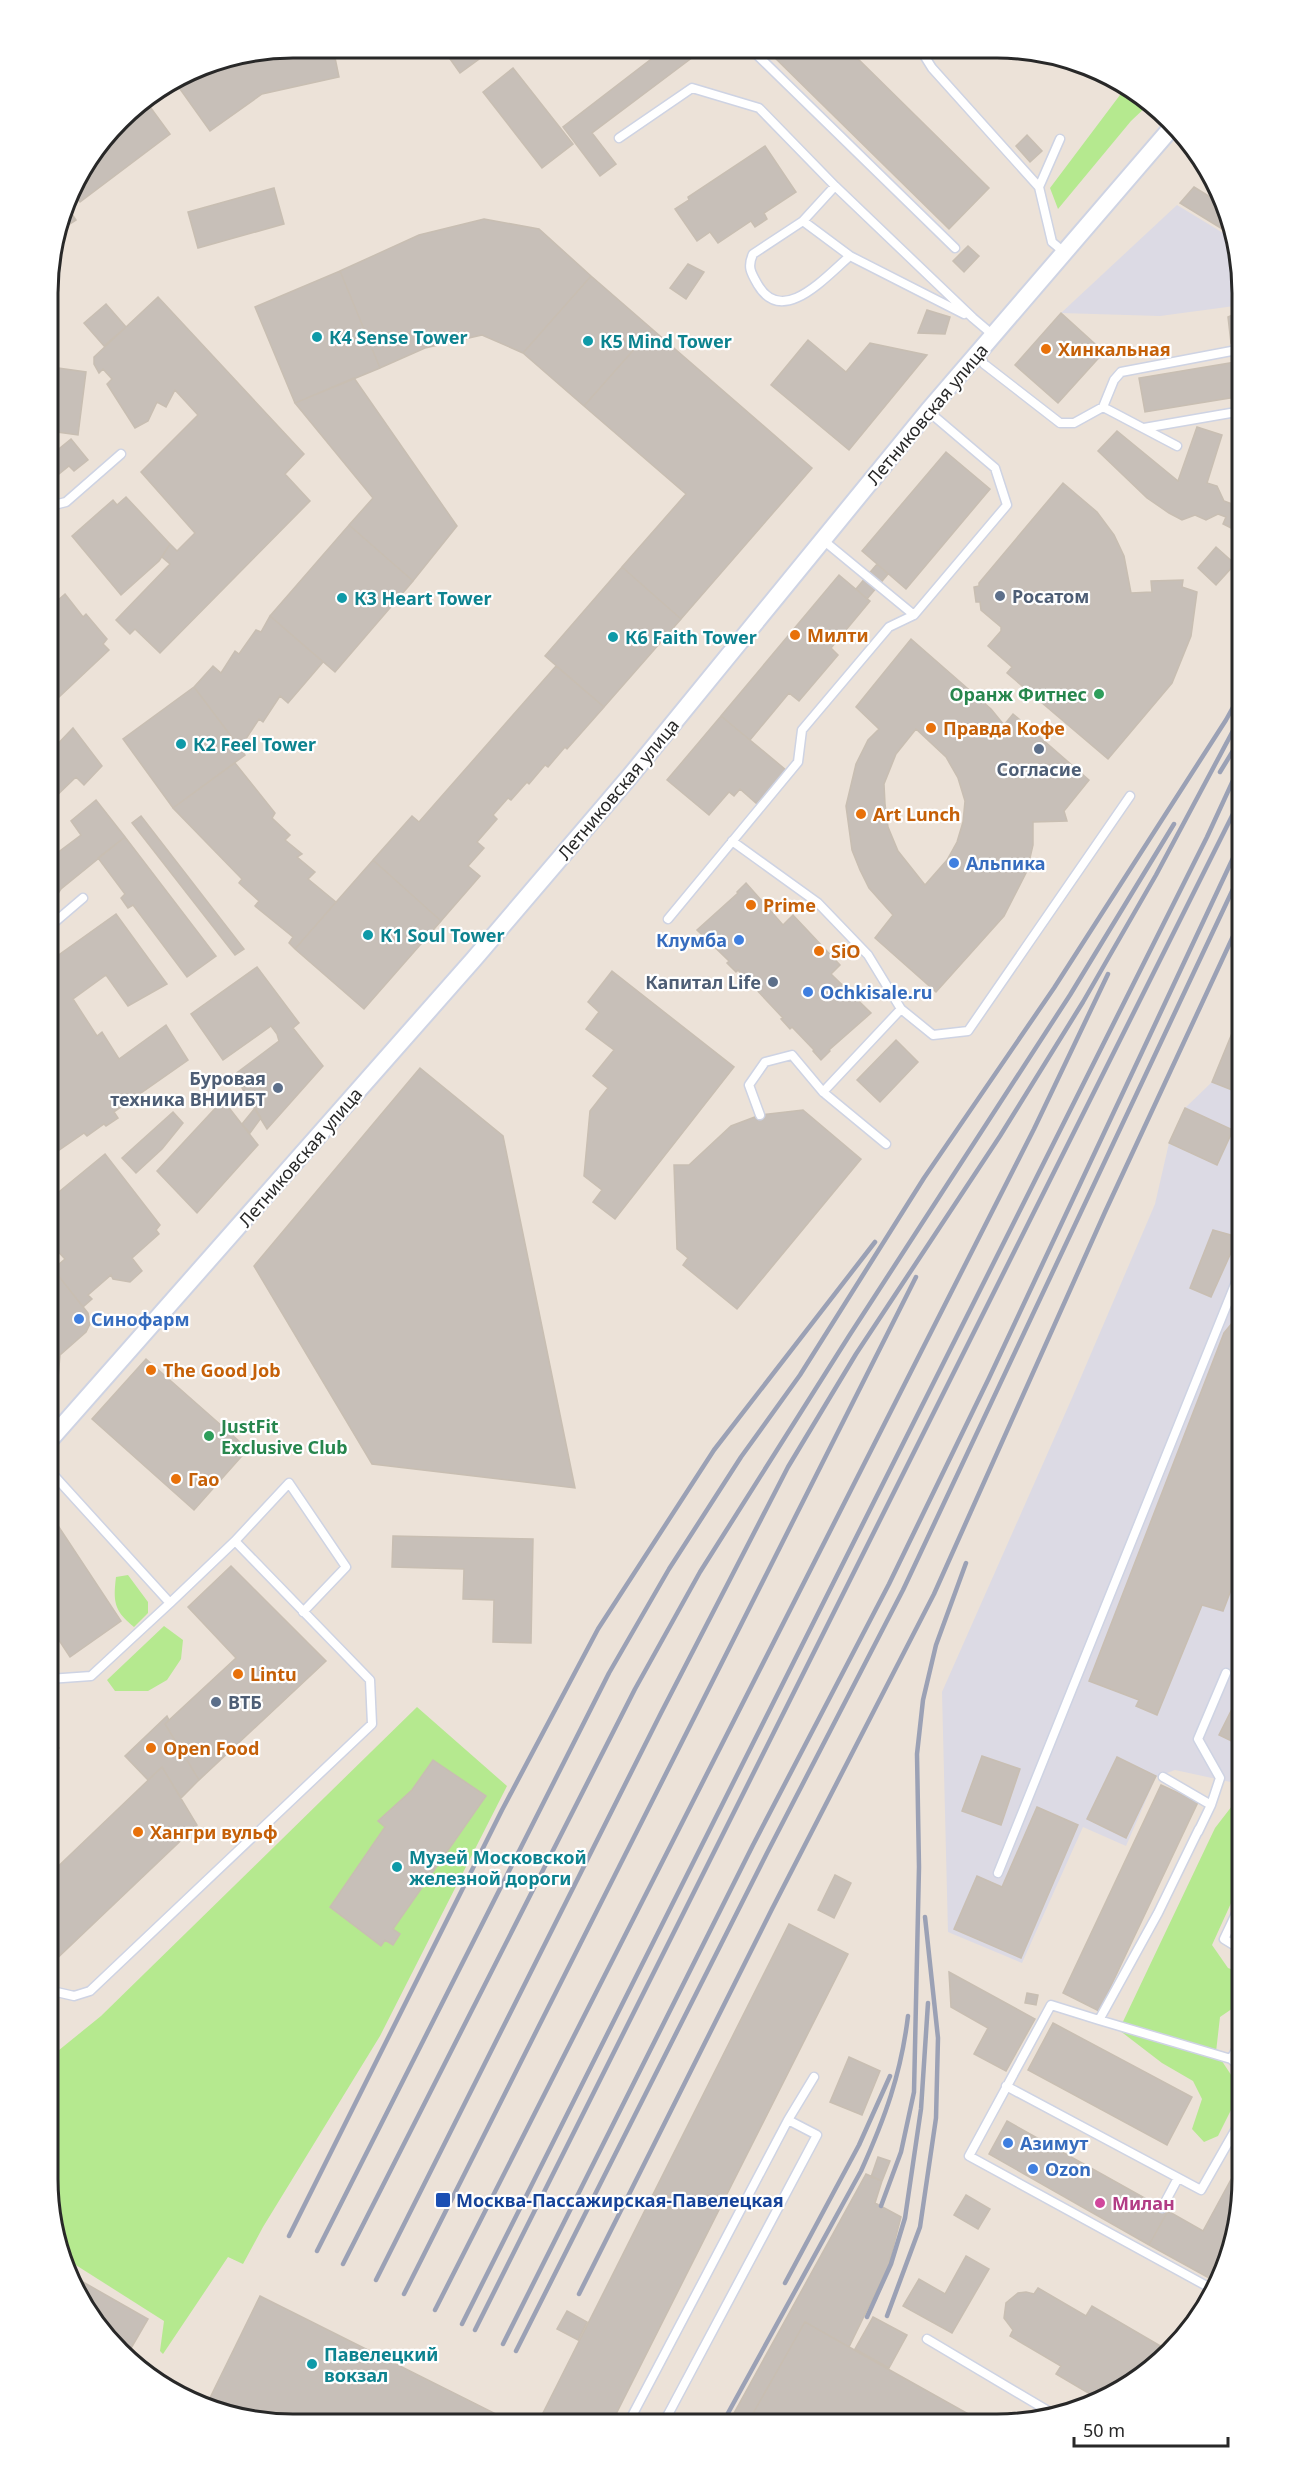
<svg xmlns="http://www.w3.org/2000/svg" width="1290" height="2473" viewBox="0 0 1290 2473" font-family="'Noto Sans',sans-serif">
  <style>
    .industrial { fill: #dcdae4 }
    .green { fill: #b5e98f }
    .building { fill: #c7bfb8; stroke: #c8beb2; stroke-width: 1.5; fill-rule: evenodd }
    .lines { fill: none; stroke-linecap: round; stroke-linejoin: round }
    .service-casing { stroke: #ced3e3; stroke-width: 11 }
    .minor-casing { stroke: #ced3e3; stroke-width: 20 }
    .service { stroke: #fff; stroke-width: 8 }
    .minor { stroke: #fff; stroke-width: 16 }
    .rail { stroke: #9ba1b5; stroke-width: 4.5 }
    .culture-dot { fill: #0f9aa8; stroke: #fff; stroke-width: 2 }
    .food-dot { fill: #e8710a; stroke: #fff; stroke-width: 2 }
    .service-dot { fill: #5c6f8a; stroke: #fff; stroke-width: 2 }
    .leisure-dot { fill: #2e9e5b; stroke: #fff; stroke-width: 2 }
    .shop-dot { fill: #3f7fe0; stroke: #fff; stroke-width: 2 }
    .transit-dot { fill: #1a4fb4; stroke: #fff; stroke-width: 2 }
    .hotel-dot { fill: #d1479c; stroke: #fff; stroke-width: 2 }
    .labels { text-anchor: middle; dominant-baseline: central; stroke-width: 4.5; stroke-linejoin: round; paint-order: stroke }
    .culture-label { font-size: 18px; font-weight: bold; fill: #0d838f; stroke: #fff; text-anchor: start }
    .food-label { font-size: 18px; font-weight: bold; fill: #c56008; stroke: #fff; text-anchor: start }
    .street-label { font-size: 18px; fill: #282828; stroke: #fff }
    .service-label { font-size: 18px; font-weight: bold; fill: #4e5e75; stroke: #fff; text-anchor: start }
    .leisure-label { font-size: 18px; font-weight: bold; fill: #27864d; stroke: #fff; text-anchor: end }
    .shop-label { font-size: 18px; font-weight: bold; fill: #366cbe; stroke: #fff; text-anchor: start }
    .transit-label { font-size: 18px; font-weight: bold; fill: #164399; stroke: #fff; text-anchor: start }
    .hotel-label { font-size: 18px; font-weight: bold; fill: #b23c85; stroke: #fff; text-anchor: start }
    .rim { fill: none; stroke: #282828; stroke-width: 3 }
  </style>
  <rect width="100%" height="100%" fill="#ece2d8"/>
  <path class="industrial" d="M 1177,205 L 1233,239 L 1242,305 L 1160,316 L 1061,313 Z
    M 1242,1009 L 1242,1767 L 1235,1783 L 1175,1770 L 1156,1777 L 1126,1846 L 1083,1827 L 1022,1963 L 948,1932 L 942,1692 L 1072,1398 L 1155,1204 L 1169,1143 L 1185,1108 L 1212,1082 Z"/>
  <path class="green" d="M 1126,87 L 1150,103 L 1131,121 L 1058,209 L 1050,188 Z
    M 128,1575 L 148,1602 L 148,1613 L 134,1627 C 114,1611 113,1602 116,1577 Z
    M 164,1626 L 183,1640 L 181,1659 L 167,1680 L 148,1691 L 115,1691 L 107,1680 Z
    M 417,1707 L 507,1786 L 380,2036 L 263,2227 L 243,2264 L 228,2257 L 163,2354 L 160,2351 L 164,2321 L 60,2255 L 48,2180 L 48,2059 L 101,2016 Z
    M 1242,1793 L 1242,1879 L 1212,1945 L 1228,1968 L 1242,1973 L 1242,2002 L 1220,2017 L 1216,2052 L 1241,2090 L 1218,2136 L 1204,2142 L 1192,2129 L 1202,2099 L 1193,2081 L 1162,2063 L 1119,2030 L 1215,1828 Z"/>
  <path class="building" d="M 293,48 L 333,48 L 339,77 L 262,94 L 210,131 L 175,82 L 200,67 Z
    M 443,49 L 493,49 L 460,73 Z
    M 663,50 L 701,51 L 592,133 L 616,164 L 600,176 L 563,127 Z
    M 768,51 L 850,51 L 989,188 L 949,229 Z
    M 513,68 L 573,144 L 542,168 L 483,92 Z
    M 145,100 L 170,134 L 80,202 L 71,191 L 73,184 L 131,109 Z
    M 1027,135 L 1042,151 L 1030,162 L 1016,146 Z
    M 765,146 L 796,192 L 764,213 L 767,219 L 755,227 L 751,221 L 718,243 L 710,232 L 697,241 L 675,209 L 689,200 L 688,197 Z
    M 1194,187 L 1225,206 L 1229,215 L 1232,235 L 1180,203 Z
    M 274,188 L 284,224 L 198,248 L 188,212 Z
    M 67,207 L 76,220 L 59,231 Z
    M 484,219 L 539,229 L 591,276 L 523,353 L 482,335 L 425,348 L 380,368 L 340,271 L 419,235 Z
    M 968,246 L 979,256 L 964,272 L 953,261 Z
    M 688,264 L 704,272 L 686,299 L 670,288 Z
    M 340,271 L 380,368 L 295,403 L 255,307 Z
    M 591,276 L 652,329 L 584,406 L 523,353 Z
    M 158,297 L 304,454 L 285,474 L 310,501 L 160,653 L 135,629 L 130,634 L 116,620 L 170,564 L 162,557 L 170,544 L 177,551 L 195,533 L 141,472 L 198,415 L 175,390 L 166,407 L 157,402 L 148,421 L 135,428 L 107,384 L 112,379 L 103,369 L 99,373 L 94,364 L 94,357 Z
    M 106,304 L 126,327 L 104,346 L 84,323 Z
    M 927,310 L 950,317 L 945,334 L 918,333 Z
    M 1242,311 L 1242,338 L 1231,343 L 1228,317 Z
    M 1061,313 L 1104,352 L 1058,403 L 1015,365 Z
    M 652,329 L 812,468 L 681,619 L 622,567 L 686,494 L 584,406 Z
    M 808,340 L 846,372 L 870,343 L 927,355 L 849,450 L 771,385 Z
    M 1242,361 L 1242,396 L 1145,412 L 1139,378 Z
    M 51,367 L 86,372 L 78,435 L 50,431 Z
    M 354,378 L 457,526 L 413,581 L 349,525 L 373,498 L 295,403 Z
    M 1197,427 L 1222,435 L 1207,483 L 1217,486 L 1224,501 L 1232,504 L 1242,483 L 1242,521 L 1237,531 L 1223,524 L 1226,517 L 1218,514 L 1206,520 L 1195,515 L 1182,520 L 1169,513 L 1147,498 L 1098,451 L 1117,431 L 1178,481 Z
    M 71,439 L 88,460 L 74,471 L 69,466 L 54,478 L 50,472 L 50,456 Z
    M 946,452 L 990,489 L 906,589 L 862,551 Z
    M 1063,483 L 1097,512 L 1114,535 L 1124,556 L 1131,593 L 1152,592 L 1151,581 L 1183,580 L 1182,587 L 1197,592 L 1191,636 L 1172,683 L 1108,759 L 1007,673 L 1012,667 L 988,646 L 1001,631 L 1001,627 L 981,610 L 980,602 L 976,602 L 974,587 L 979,586 L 979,583 Z
    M 126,497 L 170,544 L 159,561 L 121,595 L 72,536 L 113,500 L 117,505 Z
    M 349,525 L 413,581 L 335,672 L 270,616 Z
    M 1216,547 L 1235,564 L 1216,585 L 1198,568 Z
    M 877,564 L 888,574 L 867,599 L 856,589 Z
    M 622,567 L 681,619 L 604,707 L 545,656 Z
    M 839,575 L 870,601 L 831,648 L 838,655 L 799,701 L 789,693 L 750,740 L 721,716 Z
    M 65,594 L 83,617 L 86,614 L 107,639 L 103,644 L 109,650 L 57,699 L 50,690 L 50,607 Z
    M 270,616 L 323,662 L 288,703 L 280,696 L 263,722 L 259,719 L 240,748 L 194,687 L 213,666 L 221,673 L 235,651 L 239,654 L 256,630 L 261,632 Z
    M 911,639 L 991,709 L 1004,725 L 1013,714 L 1089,780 L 1064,811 L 1067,821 L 1033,822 L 1033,845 L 1027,871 L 1004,916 L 936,992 L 875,938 L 893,915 L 869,888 L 860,870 L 852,850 L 846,806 L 856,764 L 868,740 L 879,729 L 856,707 ZM 916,729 L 946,757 L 958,778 L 965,801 L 963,822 L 957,842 L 947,860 L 925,885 L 898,851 L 888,827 L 885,804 L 884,784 L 896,754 Z
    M 556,666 L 604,707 L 567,749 L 565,747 L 548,767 L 545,765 L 529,784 L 527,782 L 511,800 L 508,798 L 493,815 L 497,819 L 477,842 L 484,848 L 468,866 L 480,876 L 441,921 L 373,860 L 412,816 L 419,822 Z
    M 194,687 L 245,755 L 173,808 L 123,739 Z
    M 721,716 L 786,770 L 757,804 L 740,789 L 734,796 L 729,792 L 709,815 L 667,780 Z
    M 73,728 L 102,766 L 84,785 L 76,777 L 49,803 L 50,752 Z
    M 235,763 L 275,813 L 272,818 L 290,835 L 285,840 L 302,854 L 297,857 L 315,872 L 308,879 L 336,902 L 295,949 L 289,943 L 293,937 L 255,906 L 259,901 L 239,883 L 242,879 L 173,808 Z
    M 96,800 L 125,837 L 61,889 L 49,907 L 49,859 L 81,835 L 71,821 Z
    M 141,816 L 244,949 L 235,955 L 132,823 Z
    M 125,837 L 216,956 L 187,977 L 133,905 L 128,908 L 121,898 L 125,894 L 98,858 Z
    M 373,860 L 441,921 L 364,1009 L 295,949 Z
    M 746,883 L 783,925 L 793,915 L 840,965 L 831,974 L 871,1013 L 829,1050 L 830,1051 L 821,1060 L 813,1051 L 814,1050 L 792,1027 L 790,1029 L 781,1019 L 783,1018 L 738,970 L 736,972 L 727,963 L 729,961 L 697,930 L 738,893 L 737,892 Z
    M 116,914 L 167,984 L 128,1006 L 106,975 L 73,999 L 97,1036 L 102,1032 L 119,1059 L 166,1025 L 188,1060 L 114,1112 L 118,1118 L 106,1126 L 104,1124 L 87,1136 L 84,1133 L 49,1157 L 49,962 Z
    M 257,967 L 299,1023 L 293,1028 L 323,1066 L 267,1129 L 234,1075 L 279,1041 L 277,1034 L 271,1026 L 223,1060 L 191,1014 Z
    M 612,971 L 734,1067 L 615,1219 L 593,1202 L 602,1190 L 584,1176 L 590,1111 L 608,1088 L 593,1076 L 614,1050 L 586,1029 L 599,1012 L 588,1002 Z
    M 1242,1009 L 1242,1094 L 1212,1082 Z
    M 896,1040 L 918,1062 L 880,1102 L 857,1080 Z
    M 420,1068 L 503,1136 L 575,1488 L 372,1464 L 254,1266 Z
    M 223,1100 L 258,1145 L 197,1213 L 157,1171 Z
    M 255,1108 L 261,1118 L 250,1133 L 242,1124 Z
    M 1185,1108 L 1233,1130 L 1217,1165 L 1169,1143 Z
    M 803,1110 L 861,1159 L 737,1309 L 683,1265 L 688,1258 L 677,1249 L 674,1165 L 689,1165 L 731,1126 L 760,1115 Z
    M 173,1112 L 183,1123 L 162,1149 L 136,1173 L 122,1158 Z
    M 105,1154 L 160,1225 L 156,1230 L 159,1234 L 132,1258 L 142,1271 L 130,1282 L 113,1279 L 111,1275 L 88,1295 L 92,1299 L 83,1307 L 53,1269 L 65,1259 L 49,1242 L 49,1200 Z
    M 1213,1230 L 1238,1237 L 1211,1297 L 1190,1288 Z
    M 49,1264 L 88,1313 L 90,1324 L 86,1332 L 60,1355 L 58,1378 L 49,1386 Z
    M 1242,1311 L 1242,1561 L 1223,1611 L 1202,1605 L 1157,1715 L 1136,1706 L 1139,1700 L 1089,1681 L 1224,1333 Z
    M 146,1359 L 248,1449 L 194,1510 L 92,1419 Z
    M 49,1512 L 121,1621 L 70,1657 L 49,1625 Z
    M 393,1536 L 533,1539 L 531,1643 L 493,1642 L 494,1600 L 463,1599 L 464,1569 L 392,1567 Z
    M 231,1566 L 326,1661 L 199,1780 L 165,1724 L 236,1658 L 188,1607 Z
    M 1242,1689 L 1242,1746 L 1219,1735 Z
    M 167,1716 L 169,1720 L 165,1724 L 199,1780 L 181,1798 L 162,1767 L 148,1780 L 125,1756 Z
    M 48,1737 L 59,1748 L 48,1758 Z
    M 982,1756 L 1020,1769 L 1001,1825 L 962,1811 Z
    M 1117,1757 L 1156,1776 L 1126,1838 L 1087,1819 Z
    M 433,1760 L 486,1796 L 393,1929 L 400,1934 L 393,1945 L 385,1940 L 381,1946 L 330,1907 L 385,1827 L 378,1821 L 412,1790 Z
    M 162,1767 L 197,1825 L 50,1965 L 48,1962 L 48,1876 Z
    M 1161,1785 L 1198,1802 L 1099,2011 L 1063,1993 Z
    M 1037,1807 L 1078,1825 L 1021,1958 L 954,1929 L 977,1876 L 1002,1887 Z
    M 835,1875 L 851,1883 L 834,1918 L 818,1910 Z
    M 789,1924 L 848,1954 L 611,2424 L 554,2424 L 541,2417 Z
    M 949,1972 L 1035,2019 L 1006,2071 L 974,2054 L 988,2028 L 951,2007 Z
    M 1027,1993 L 1038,1995 L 1036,2005 L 1025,2003 Z
    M 1053,2023 L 1192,2097 L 1167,2145 L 1028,2070 Z
    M 849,2057 L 880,2071 L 862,2115 L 830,2102 Z
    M 1007,2121 L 1168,2211 L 1149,2245 L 989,2154 Z
    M 878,2157 L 890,2161 L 882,2181 L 871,2177 Z
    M 1241,2161 L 1241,2196 L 1223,2273 L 1218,2283 L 1149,2245 L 1168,2211 L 1203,2231 Z
    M 866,2174 L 882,2181 L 875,2203 L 901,2217 L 888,2267 L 849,2347 L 805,2322 L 747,2424 L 728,2424 Z
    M 966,2195 L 990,2209 L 978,2229 L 954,2215 Z
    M 966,2256 L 989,2269 L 952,2333 L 903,2306 L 919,2279 L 945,2294 Z
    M 69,2274 L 148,2319 L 126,2357 L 90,2316 Z
    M 1038,2288 L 1086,2316 L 1092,2306 L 1164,2348 L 1156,2362 L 1133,2383 L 1100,2400 L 1056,2374 L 1061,2366 L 1010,2336 L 1013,2330 L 1004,2318 L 1006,2303 L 1018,2293 L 1026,2292 L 1034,2294 Z
    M 260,2296 L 516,2424 L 261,2423 L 205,2408 Z
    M 567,2311 L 587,2322 L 578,2340 L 557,2329 Z
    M 873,2317 L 907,2335 L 889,2368 L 855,2349 Z
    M 805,2322 L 895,2373 L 988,2425 L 747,2424 Z"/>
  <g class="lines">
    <g class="service-casing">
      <path id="service" d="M 391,49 L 394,53
        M 753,51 L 955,248
        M 922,52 L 932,68 L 1039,187
        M 619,138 L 692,88 L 759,108 L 835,186 L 803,221 L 753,254 C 747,267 751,273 758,285 C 783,327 826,276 850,256 L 803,221
        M 1060,139 L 1039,187 L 1052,242 L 1064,252
        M 835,186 L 973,318 L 993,335
        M 850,256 L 964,314
        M 978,352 L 984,364 L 1060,423 L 1074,423 L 1103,407 L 1177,446
        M 1103,407 L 1114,380 L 1121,372 L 1242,349
        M 1144,428 L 1242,411
        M 50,506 L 66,502 L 121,454
        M 823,540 L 914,615
        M 732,841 L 818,903 L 868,955 L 901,1009 L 933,1035 L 968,1031 L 1130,796
        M 668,919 L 798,762 L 802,730 L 889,627 L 914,615 L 1007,505 L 995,468 L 928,411
        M 49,927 L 83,898
        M 823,1092 L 901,1009
        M 760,1115 L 749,1085 L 765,1062 L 792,1055 L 823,1092 L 886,1144
        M 235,1541 L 289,1483 L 346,1567 L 303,1612
        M 49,1679 L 91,1676 L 170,1603 L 49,1470
        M 1163,1777 L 1211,1805 L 1198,1832
        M 1211,1805 L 1220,1778 L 1198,1739 L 1226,1673
        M 1199,1829 L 1158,1913 L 1099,2020 L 1231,2059
        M 998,1873 L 1242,1267
        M 1242,1950 L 1224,1939 L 1242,1901
        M 48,1990 L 74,1996 L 90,1991 L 372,1724 L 370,1680 L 235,1541 L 170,1603
        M 1099,2020 L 1051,2005 L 969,2156 L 1214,2290
        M 1241,2068 L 1231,2059 L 1241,2041
        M 1006,2086 L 1201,2190 L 1241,2120
        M 1162,2208 L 1178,2178
        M 927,2339 L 1055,2415
        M 631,2424 L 633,2414 L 788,2120 L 814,2077
        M 663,2424 L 817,2135 L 788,2120"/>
    </g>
    <g class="minor-casing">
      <path id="minor" d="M 49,1441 L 474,959 L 631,775 L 928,411 L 1173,126"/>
    </g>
    <use href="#service" class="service"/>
    <use href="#minor" class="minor"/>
    <path class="rail" d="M 1220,772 L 1242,736
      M 881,2206 L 901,2152 L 914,2092 L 919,1867 L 917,1754 L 923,1700 L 936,1645 L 966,1563
      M 289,2236 L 502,1810 L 598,1629 L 714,1450 L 875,1242
      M 317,2251 L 609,1673 L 669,1569 L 741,1457 L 800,1375 L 924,1178 L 1054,988 L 1226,720 L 1242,691
      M 343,2264 L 635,1689 L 700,1572 L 849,1336 L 1070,995 L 1174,824
      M 376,2280 L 661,1713 L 788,1467 L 856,1354 L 1000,1136 L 1083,1002 L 1156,875 L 1242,714
      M 785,2283 L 859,2145 L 890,2076
      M 404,2294 L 916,1277
      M 579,2294 L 772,1909 L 934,1594 L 1105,1212 L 1242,917
      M 435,2310 L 1034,1129 L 1108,974
      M 887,2316 L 920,2227 L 936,2118 L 938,2038 L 925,1917
      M 867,2317 L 891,2264 L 905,2218 L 921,2109 L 928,2003
      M 462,2324 L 1207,837 L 1242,761
      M 475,2330 L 1242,796
      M 503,2344 L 753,1845 L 889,1584 L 989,1378 L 1242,839
      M 516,2351 L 767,1853 L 903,1590 L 1242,870
      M 722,2424 L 861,2171 C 885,2118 901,2074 908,2016"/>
  </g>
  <g class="culture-dot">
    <circle cx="317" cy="337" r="6"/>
    <circle cx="588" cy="341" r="6"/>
    <circle cx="342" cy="598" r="6"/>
    <circle cx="613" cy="637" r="6"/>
    <circle cx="181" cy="744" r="6"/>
    <circle cx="368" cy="935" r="6"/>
    <circle cx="397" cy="1867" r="6"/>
    <circle cx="312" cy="2364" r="6"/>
  </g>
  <g class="food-dot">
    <circle cx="1046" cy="349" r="6"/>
    <circle cx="795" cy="635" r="6"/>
    <circle cx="931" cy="728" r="6"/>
    <circle cx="861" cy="814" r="6"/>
    <circle cx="751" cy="905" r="6"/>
    <circle cx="819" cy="951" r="6"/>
    <circle cx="151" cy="1370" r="6"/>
    <circle cx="176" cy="1479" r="6"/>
    <circle cx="238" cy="1674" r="6"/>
    <circle cx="151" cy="1748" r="6"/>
    <circle cx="138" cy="1832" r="6"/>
  </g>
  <g class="service-dot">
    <circle cx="1000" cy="596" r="6"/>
    <circle cx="1039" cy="749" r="6"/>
    <circle cx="773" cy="982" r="6"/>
    <circle cx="278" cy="1088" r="6"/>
    <circle cx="216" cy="1702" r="6"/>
  </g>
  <g class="leisure-dot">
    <circle cx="1099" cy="694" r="6"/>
    <circle cx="209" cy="1436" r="6"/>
  </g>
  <g class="shop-dot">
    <circle cx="954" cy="863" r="6"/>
    <circle cx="739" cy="940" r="6"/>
    <circle cx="808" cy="992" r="6"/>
    <circle cx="79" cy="1319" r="6"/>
    <circle cx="1008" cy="2143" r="6"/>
    <circle cx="1033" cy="2169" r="6"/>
  </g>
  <rect class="transit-dot" x="435" y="2192" width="16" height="16" rx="3"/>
  <circle class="hotel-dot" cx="1100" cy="2203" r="6"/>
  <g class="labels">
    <g class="culture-label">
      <text x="329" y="337">К4 Sense Tower</text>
      <text x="600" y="341">К5 Mind Tower</text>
      <text x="354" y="598">К3 Heart Tower</text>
      <text x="625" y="637">К6 Faith Tower</text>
      <text x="193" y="744">К2 Feel Tower</text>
      <text x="380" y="935">К1 Soul Tower</text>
      <text x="409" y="1857">Музей Московской<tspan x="409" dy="21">железной дороги</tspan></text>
      <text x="324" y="2354">Павелецкий<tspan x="324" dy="21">вокзал</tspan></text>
    </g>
    <g class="food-label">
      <text x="1058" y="349">Хинкальная</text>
      <text x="807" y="635">Милти</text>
      <text x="943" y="728">Правда Кофе</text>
      <text x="873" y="814">Art Lunch</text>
      <text x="763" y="905">Prime</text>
      <text x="831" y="951">SiO</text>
      <text x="163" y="1370">The Good Job</text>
      <text x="188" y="1479">Гао</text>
      <text x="250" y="1674">Lintu</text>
      <text x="163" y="1748">Open Food</text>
      <text x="150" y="1832">Хангри вульф</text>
    </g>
    <g class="street-label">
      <text transform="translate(927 414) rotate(-50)">Летниковская улица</text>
      <text transform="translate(618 789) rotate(-50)">Летниковская улица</text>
      <text transform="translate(300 1157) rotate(-49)">Летниковская улица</text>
    </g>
    <g class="service-label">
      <text x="1012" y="596">Росатом</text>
      <text x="1039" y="769" text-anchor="middle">Согласие</text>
      <text x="761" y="982" text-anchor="end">Капитал Life</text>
      <text x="266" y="1078" text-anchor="end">Буровая<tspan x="266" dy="21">техника ВНИИБТ</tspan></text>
      <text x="228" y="1702">ВТБ</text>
    </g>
    <g class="leisure-label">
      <text x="1087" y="694">Оранж Фитнес</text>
      <text x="221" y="1426" text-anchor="start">JustFit<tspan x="221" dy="21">Exclusive Club</tspan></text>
    </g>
    <g class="shop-label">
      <text x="966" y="863">Альпика</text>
      <text x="727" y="940" text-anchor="end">Клумба</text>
      <text x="820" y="992">Ochkisale.ru</text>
      <text x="91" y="1319">Синофарм</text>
      <text x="1020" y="2143">Азимут</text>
      <text x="1045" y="2169">Ozon</text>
    </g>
    <g class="transit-label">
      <text x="456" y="2200">Москва-Пассажирская-Павелецкая</text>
    </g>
    <g class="hotel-label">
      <text x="1112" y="2203">Милан</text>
    </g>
  </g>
  <path d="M0 0H1290V2473H0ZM293 58H997A235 235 0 0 1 1232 293V2179A235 235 0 0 1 997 2414H293A235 235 0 0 1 58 2179V293A235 235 0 0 1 293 58Z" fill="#fff" fill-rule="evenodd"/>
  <path class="rim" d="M293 58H997A235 235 0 0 1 1232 293V2179A235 235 0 0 1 997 2414H293A235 235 0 0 1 58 2179V293A235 235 0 0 1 293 58Z"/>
  <path d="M1074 2437v9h154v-9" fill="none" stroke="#282828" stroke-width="3"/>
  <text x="1083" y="2437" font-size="18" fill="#282828" stroke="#ffffff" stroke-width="4.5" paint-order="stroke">50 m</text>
</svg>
